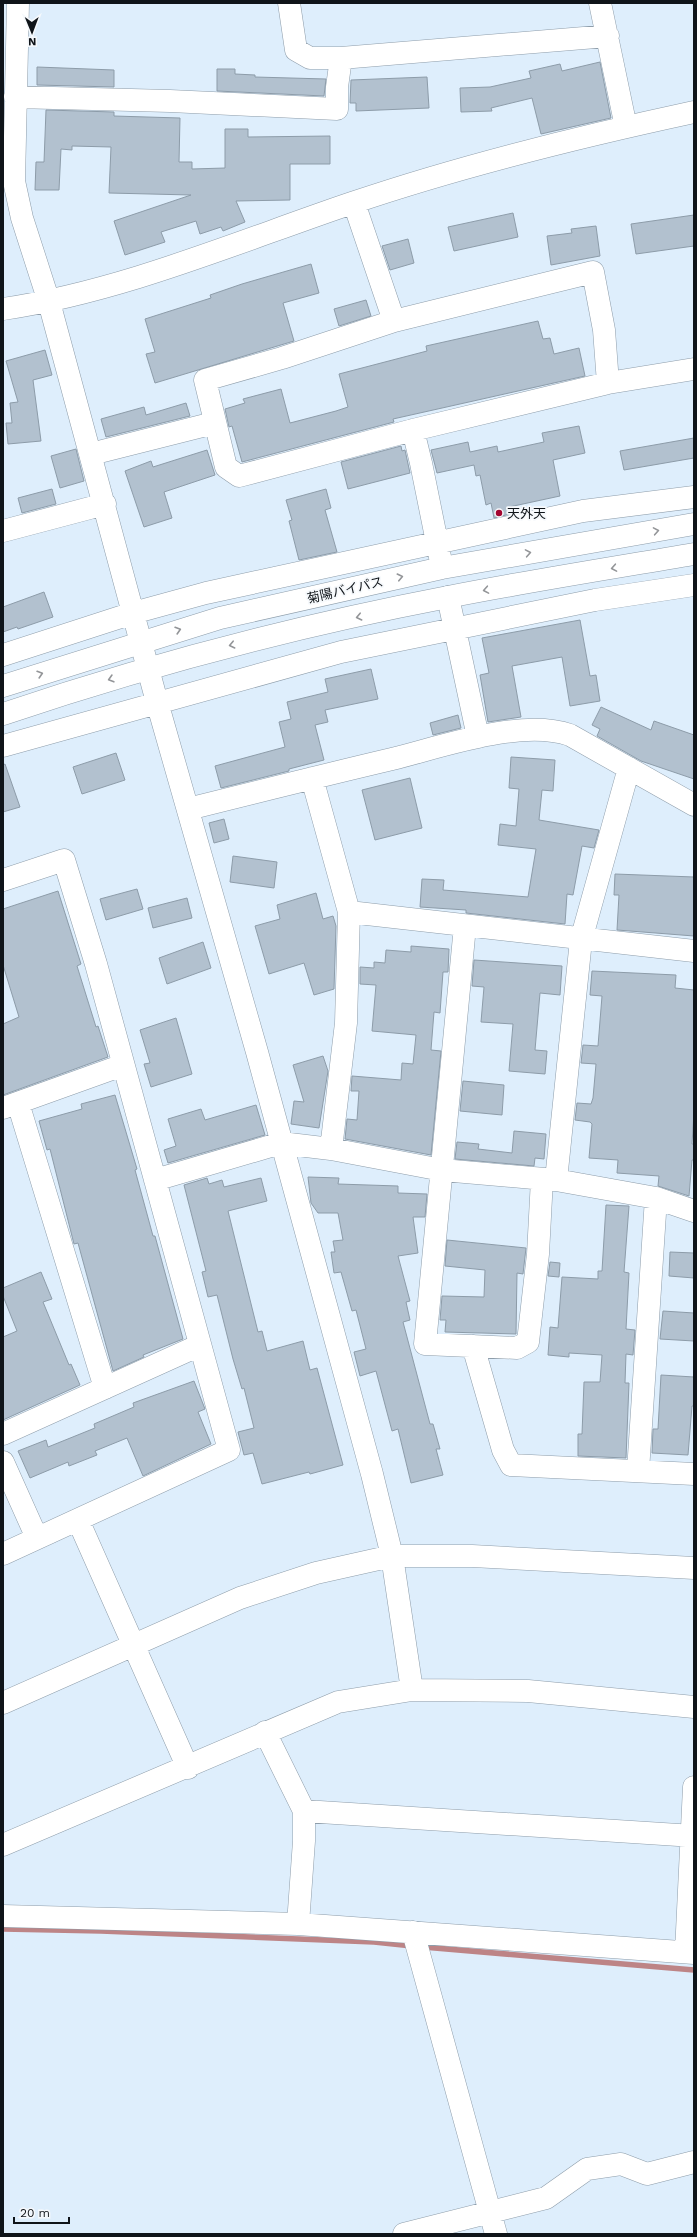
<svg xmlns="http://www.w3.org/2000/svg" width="697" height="2237" font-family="'Work Sans','Noto Sans JP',sans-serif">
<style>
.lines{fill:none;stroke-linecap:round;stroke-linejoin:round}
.stream{stroke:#bd8486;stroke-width:5.5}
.building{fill:#b2c1cf;stroke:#8d9ca9}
.minor-casing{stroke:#8e9daa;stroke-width:23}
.highway-casing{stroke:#8e9daa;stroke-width:23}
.minor{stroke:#fff;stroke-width:22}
.highway{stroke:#fff;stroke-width:22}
.oneway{stroke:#939598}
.poi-dot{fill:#a30530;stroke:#f6f9fc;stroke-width:1.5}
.labels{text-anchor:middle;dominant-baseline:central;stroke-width:3.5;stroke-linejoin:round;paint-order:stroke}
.poi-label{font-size:13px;fill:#0f1419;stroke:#f6f9fc;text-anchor:start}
.street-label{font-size:13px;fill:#0f1419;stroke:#f6f9fc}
</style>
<rect width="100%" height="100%" fill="#deeefc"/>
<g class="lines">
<path class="stream" d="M3 1929 101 1931 374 1942 412 1946
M423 1947 694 1970"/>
</g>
<path class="building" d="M600 62 611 118 541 134 532 98 491 108 492 111 461 112 460 88 490 87 531 78 529 71 560 64 562 71Z
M37 67 114 70V87L37 85Z
M217 69H235V74L255 75V77L326 79 324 96 217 91Z
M427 77 429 108 356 111V103H350L351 80Z
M46 110 114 112V116L180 118 179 162H192V169L225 168V129H248V137L330 136V164H290V200L236 201 245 222 223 231 221 227 200 234 196 221 161 232 165 242 125 255 114 221 191 195 109 193 111 147 72 146V150L61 149 59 190H35L36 162H44Z
M513 213 518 237 454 251 448 227Z
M694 215V246L636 254 631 224Z
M596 226 600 256 551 265 547 236 572 233 571 229Z
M408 239 414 263 390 270 382 246Z
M311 264 319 293 283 303 294 341 155 383 146 354 155 352 145 319 211 298 210 295 242 284Z
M366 300 371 316 339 326 334 309Z
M538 321 543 339 550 338 554 354 579 348 585 376 393 419 394 422 242 462 232 426 229 427 225 409 245 403 243 399 281 389 290 423 336 411 348 407 339 374 427 351 426 346Z
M45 350 52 375 33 380 41 441 8 444 6 423H12L10 403 18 402 6 361Z
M186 403 190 416 106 437 101 419 144 407 146 415Z
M579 426 585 453 553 460 560 496 509 507 510 514 494 518 491 503 486 505 480 475 476 476 474 465 437 473 431 450 468 442 470 452 497 446 498 452 544 442 542 433Z
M694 438V458L624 470 620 451Z
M401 446 402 451 405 450 410 473 348 489 341 462Z
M76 449 84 481 60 488 51 456Z
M207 450 215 475 164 492 172 518 144 527 125 471 151 461 153 467Z
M52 489 56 504 22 513 18 498Z
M326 489 331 508 325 510 337 552 299 560 289 521 292 520 286 500Z
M44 592 53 617 18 629 17 627 3 632V607Z
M580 620 590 676 596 675 600 701 570 706 562 657 512 666 521 717 488 722 480 675 489 673 482 638Z
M371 669 378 699 325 710 328 722 315 725 324 760 289 769V771L221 788 215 766 285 747 279 722 291 719 287 702 328 692 325 679Z
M601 707 651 730 654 721 694 735V779L641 761 597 736 600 729 592 725Z
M458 715 461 728 433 735 430 723Z
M116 753 125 780 82 794 73 767Z
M511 757 555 760 553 791 542 790 539 820 599 830 594 848 582 846 573 895 567 894 565 924 466 913V910L420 907 422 879 444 880 443 890 528 897 536 849 498 845 500 824 516 826 519 789 509 788Z
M5 764 20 807 3 812V765Z
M410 778 422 828 375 840 362 790Z
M224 819 229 839 214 843 209 823Z
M233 856 277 862 274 888 230 882Z
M615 874 694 877V936L617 930 619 895H614Z
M137 889 143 909 106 920 100 899Z
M58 891 81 964 77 966 96 1027 98 1026 108 1057 3 1095V1024L19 1017 3 965V909Z
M316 893 323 919 333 916 336 926 334 989 314 995 304 963 269 974 255 926 280 919 277 905Z
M187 898 192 918 153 928 148 908Z
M203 942 211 968 167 984 159 958Z
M411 946 449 949 448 972H443L440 1013 434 1012 431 1050 441 1051 431 1155 345 1139 347 1119 357 1120 359 1091H351L352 1076 401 1080 402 1063 413 1064 416 1035 372 1031 376 985 360 984V967L374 968V962L385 963 386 950 411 952Z
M474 960 562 966 560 995 540 993 535 1050 547 1051 545 1074 509 1071 513 1024 481 1022 484 987 472 986Z
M592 971 676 975 675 988 694 990V1112L692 1144H694V1160H692L689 1196 658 1186 659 1176 617 1173 618 1160 589 1158 592 1124 590 1122 575 1120 577 1103 591 1104 593 1098 596 1064 581 1063 583 1045 598 1046 602 996 590 995Z
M176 1018 192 1074 151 1087 144 1064 150 1063 140 1030Z
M323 1056 328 1071 319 1128 291 1124 294 1101 304 1102 293 1065Z
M463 1081 504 1085 502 1115 460 1111Z
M115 1095 137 1169 135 1170 153 1236H155L183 1339 143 1355 144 1357 113 1371 78 1243 74 1244 50 1149 47 1150 39 1121 82 1109 81 1104Z
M256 1105 265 1135 168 1163 164 1150 176 1146 168 1119 201 1109 205 1120Z
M514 1131 546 1134 544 1159 535 1158 534 1166 455 1159 457 1142 479 1144 478 1149 512 1153Z
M308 1177 339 1178 338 1184 398 1186V1193L427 1194 425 1217H413L418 1253 398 1256 410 1301 406 1302 410 1320 403 1322 430 1424H433L440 1449H436L443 1475 411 1483 398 1429 392 1431 376 1371 360 1376 354 1352 366 1349 356 1310 352 1311 341 1272 334 1273 331 1252H335L333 1241 343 1240 338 1213H318L311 1203Z
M207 1178 209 1184 222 1180 224 1187 261 1178 267 1201 228 1211 258 1332 262 1331 267 1351 303 1341 310 1370 317 1368 343 1465 310 1474 309 1472 262 1484 253 1453 244 1455 238 1432 254 1428 244 1388 242 1389 233 1359 217 1295 208 1297 202 1272 206 1271 184 1185Z
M606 1205 629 1206 624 1272 629 1273 626 1329 635 1330 633 1355 626 1354 625 1383H629L626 1458 578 1456V1434H582L584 1382H600L602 1355 569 1353V1357L548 1355 550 1327 558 1328 562 1277 598 1279V1271H602Z
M447 1240 526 1248 523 1274 517 1273 516 1334 445 1332 446 1320H440L442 1296 484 1297 485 1270 445 1266Z
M670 1252 694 1253V1278L669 1276Z
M550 1262 560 1263 559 1277 548 1276Z
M41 1272 52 1299 43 1302 69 1365 71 1364 80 1385 3 1420V1337L17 1331 3 1296V1288Z
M663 1311 694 1313V1341L660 1339Z
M661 1375 694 1377V1406H692L688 1455 652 1453 653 1429H658Z
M194 1381 205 1409 198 1412 211 1444 143 1476 127 1438 95 1451 97 1455 69 1466 68 1462 30 1478 18 1451 46 1440 48 1447 95 1428 94 1424 134 1407 133 1403Z"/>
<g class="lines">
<defs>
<path id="minor" d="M18 3 14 181 22 218 49 302 157 702 257 1052 372 1474 392 1556 412 1690
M289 3 296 50 310 58H341L608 36
M600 3 626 127
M15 97 170 101 337 109V87L341 58
M354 203 394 321
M3 309C123 291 237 242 352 203 464 165 578 137 694 112
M608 383 604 330 593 272 394 321 282 358 205 380 226 467 239 476 413 430 608 383 694 369
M413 430 421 463 440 557
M91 454 214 423
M3 531 105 504
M448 597 478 737
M3 655 133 613 206 593 583 511 694 497
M3 746 341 652 595 600 694 585
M312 778 349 912 346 1023 331 1149
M188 809C256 792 324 775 392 759 441 747 521 718 570 735L694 805
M3 880 64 860 96 964 229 1450 3 1554
M349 912 694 951
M465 926 425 1344 517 1348 528 1342 538 1254 542 1179
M18 1103 105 1388
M3 1108 123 1065
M155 1180 281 1143 331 1149 442 1170 556 1180 656 1198 694 1211
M556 1180 581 940 629 768
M473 1346 503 1450 511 1465 694 1474
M3 1434 200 1345
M3 1462 37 1538
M638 1471 656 1198
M78 1520 188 1768
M3 1703 240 1598 316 1573 392 1556H472L694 1568
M265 1732 304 1811V1841L298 1924
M304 1811 694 1836
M3 1845 338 1702 412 1690 528 1691 694 1707
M3 1916 298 1924 694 1953
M413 1932 496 2234
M686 1952 694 1787
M404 2234 546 2198 587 2169 621 2164 647 2174 694 2162"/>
<path id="highway" d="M3 686 220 618 442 568 694 524
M3 714C148 665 297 626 448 597 529 581 612 568 694 554"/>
</defs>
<use href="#minor" class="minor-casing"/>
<use href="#highway" class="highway-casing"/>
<use href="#minor" class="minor"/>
<use href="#highway" class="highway"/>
</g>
<defs><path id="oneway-chevron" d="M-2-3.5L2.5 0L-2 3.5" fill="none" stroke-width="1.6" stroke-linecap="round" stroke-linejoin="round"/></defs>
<g class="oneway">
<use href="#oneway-chevron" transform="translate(656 531) rotate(-10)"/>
<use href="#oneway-chevron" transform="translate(528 553) rotate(-10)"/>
<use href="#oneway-chevron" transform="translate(614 568) rotate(170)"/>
<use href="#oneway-chevron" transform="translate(400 577) rotate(-13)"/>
<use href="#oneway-chevron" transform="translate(486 590) rotate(170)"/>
<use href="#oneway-chevron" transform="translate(359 617) rotate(167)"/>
<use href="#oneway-chevron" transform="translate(178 630) rotate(-17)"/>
<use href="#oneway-chevron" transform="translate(232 645) rotate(167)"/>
<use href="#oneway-chevron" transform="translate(40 674) rotate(-17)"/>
<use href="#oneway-chevron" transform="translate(111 679) rotate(164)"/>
</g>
<circle class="poi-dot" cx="499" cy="513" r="4"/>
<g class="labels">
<g class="poi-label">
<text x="507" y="513">天外天</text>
</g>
<g class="street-label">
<text transform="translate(345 590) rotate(-13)">菊陽バイパス</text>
</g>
</g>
<rect width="697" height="2237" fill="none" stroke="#0f1419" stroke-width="8"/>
<g transform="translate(32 32) rotate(179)" stroke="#f6f9fc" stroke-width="3" paint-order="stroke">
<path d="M0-3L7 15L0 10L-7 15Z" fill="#0f1419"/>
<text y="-6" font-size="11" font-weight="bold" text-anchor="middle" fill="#0f1419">N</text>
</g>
<path d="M14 2217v6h55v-6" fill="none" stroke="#0f1419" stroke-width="2"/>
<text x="20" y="2217" font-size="12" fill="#0f1419" stroke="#f6f9fc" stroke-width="3" paint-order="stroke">20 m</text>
</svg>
